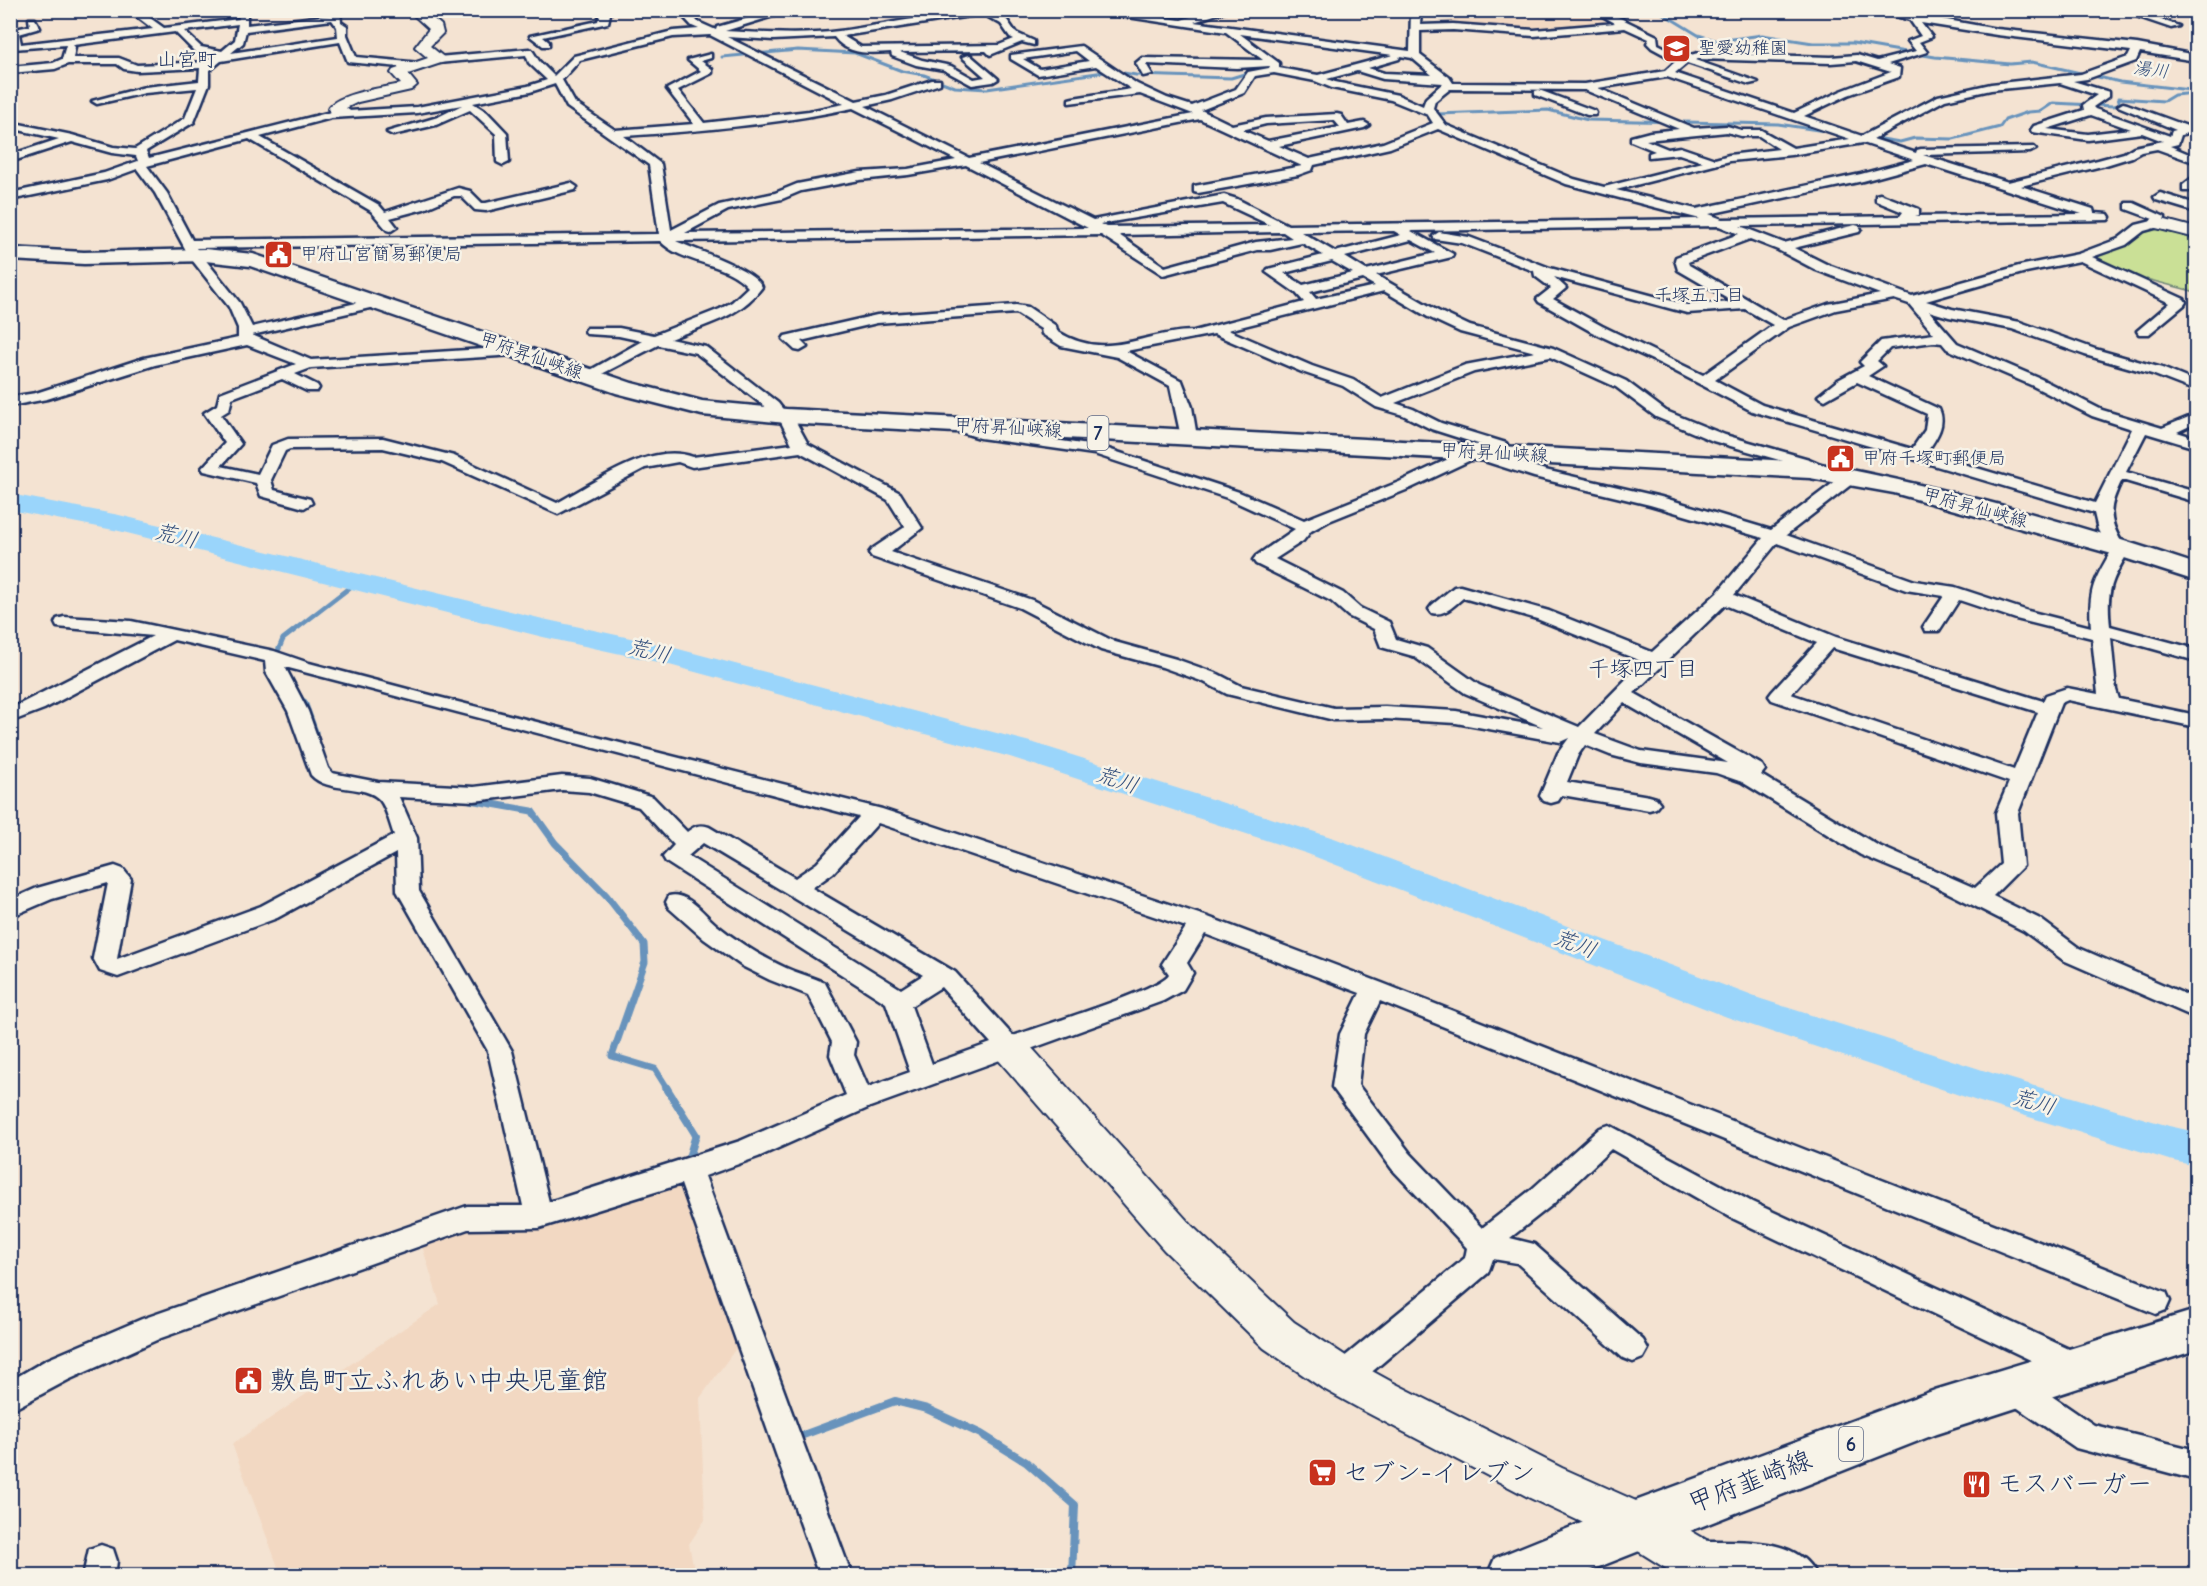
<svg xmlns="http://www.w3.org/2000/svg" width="2207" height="1586" font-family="'Comic Neue','Klee One',sans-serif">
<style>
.built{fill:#f2d8c2}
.green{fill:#cae096;stroke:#72887a;stroke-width:1.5}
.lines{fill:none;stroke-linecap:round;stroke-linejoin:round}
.stream-far3{stroke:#6793bc;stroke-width:3}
.stream-far2{stroke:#6793bc;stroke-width:5}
.stream-far1{stroke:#6793bc;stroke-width:7}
.stream{stroke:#6793bc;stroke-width:8}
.river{fill:#9ad5fb;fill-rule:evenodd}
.street-casing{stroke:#1b2f5e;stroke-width:5}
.secondary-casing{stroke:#1b2f5e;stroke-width:4}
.primary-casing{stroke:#1b2f5e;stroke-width:5}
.street{fill:#f7f3e8;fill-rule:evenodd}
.secondary{fill:#f7f3e8;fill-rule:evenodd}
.primary{fill:#f7f3e8;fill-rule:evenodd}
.labels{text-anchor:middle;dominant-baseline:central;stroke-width:5;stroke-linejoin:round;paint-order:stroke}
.far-poi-label{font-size:18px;fill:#1b2f5e;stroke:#f7f3e8;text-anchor:start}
.far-water-label{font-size:18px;font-style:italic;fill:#34507d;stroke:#f7f3e8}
.far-neighbourhood-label{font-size:18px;fill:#1b2f5e;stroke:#f7f3e8}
.far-street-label{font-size:18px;fill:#1b2f5e;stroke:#f7f3e8}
.far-quarter-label{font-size:20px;fill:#1b2f5e;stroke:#f7f3e8}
.shield{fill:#f7f3e8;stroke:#5d6a87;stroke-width:1.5}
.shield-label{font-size:20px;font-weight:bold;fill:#1b2f5e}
.water-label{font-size:22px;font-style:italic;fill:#34507d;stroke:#f7f3e8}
.neighbourhood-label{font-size:22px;fill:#1b2f5e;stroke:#f7f3e8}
.near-poi-label{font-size:26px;fill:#1b2f5e;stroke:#f7f3e8;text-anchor:start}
.near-street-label{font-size:26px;fill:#1b2f5e;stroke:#f7f3e8}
</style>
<rect width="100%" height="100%" fill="#f4e3d2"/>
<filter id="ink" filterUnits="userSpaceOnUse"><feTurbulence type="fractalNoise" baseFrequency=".0167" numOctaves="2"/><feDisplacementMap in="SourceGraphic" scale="12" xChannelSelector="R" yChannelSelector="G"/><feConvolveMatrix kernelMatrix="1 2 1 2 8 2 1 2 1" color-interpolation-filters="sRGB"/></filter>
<g filter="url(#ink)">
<path class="built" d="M1445 11H1637L1607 15 1625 25 1534 33 1453 27Z
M690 1170 747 1333 700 1398 705 1520 689 1544 695 1575H281L232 1444 440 1304 419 1236 539 1217Z"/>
<path class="green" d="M2170 227 2196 233V292L2146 279 2179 302 2081 257 2122 242 2140 228Z"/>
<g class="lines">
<path class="stream-far3" d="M1657 10 1698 35 1718 41 1762 35 1813 43H1853L1935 57 2010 64 2032 62 2120 82 2190 90
M722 57 798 50 855 53 902 71 924 75 955 87 987 89 1111 71 1136 75 1231 78 1254 71
M1432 110 1438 114 1548 110 1588 120 1778 124 1838 133
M1851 134 1900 142 1915 138 1953 139 2000 127 2005 120 2028 112 2041 111 2053 103 2113 106 2120 105 2118 98 2164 101 2174 95 2196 93"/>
<path class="stream-far2" d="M280 659 278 651 283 639 358 581
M296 689 304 703"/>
<path class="stream-far1" d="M304 702 315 732
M470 800 532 811 555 843 606 895 644 944 645 962 612 1056 655 1069 667 1088"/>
<path class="stream" d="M666 1087 696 1135 687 1164
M795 1438 895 1401 927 1409 981 1434 1026 1462 1075 1505 1072 1576"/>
<path class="river" d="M10 494 119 515 543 619 667 646 1034 743 1334 838 1755 997 1992 1073 2169 1126 2196 1132V1166L2169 1160 1977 1101 1727 1017 1308 854 1010 757 662 663 543 637 119 531 10 510Z"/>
<defs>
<path id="street" d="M128 10H139L164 28 239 19 238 10H247V25L331 15 330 10H340L341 22 347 26V35L356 57 420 63 425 66 420 69 348 62 340 42 221 61 209 71V84L194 122 146 151 149 158 331 112 417 107 528 86 547 80 529 63 526 55 438 63 433 60 438 57 529 49 532 50 539 61 554 76 574 56 673 31 699 29 692 26 677 10H687L698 22 716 30 717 27 777 10H793L725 31C763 33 801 36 839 31 892 24 945 10 998 10L994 13 1007 20 1016 33 1034 41V45L1022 42 990 55 986 51 900 52 922 60 951 66 974 79 985 77 962 57 970 55 998 79 993 82 972 85 944 70 916 65 892 56 891 52C871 53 848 56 834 37L773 40 727 37 856 101 886 95 932 80H940V84L892 100 865 106 969 158 1193 114 1140 94 1069 103V99L1073 98 1131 89 1096 66 1038 75 1011 59V55L1081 46 1137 84 1167 98 1192 106 1236 89 1248 72 1269 68 1270 66 1237 68 1146 64 1152 74 1143 76 1136 63 1142 58 1263 60 1226 32 1082 10H1110L1181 20 1213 10H1229L1194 22 1410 51 1411 10H1421L1420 25 1453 24 1534 30 1615 23 1601 15 1617 10H1641L1616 16 1657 36 1658 44 1683 57 1698 53 1831 57 1857 55 1877 61 1916 51 1908 41 1921 36 1910 20 1874 10H1892L1997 29 2137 44 2196 55V61L2140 52 2136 61 2087 79 2073 81 2109 92V96L2093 107 2095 109 2170 136 2172 131 2176 130 2118 106 2123 103 2127 104 2187 126 2196 124V130L2181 135 2178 144 2170 146 2196 157V163L2157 149 2141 152 2132 157 2106 165 2021 186 2093 209 2094 213 2108 214 2110 217 2108 220 1740 226 1784 243 1855 225 1859 226 1861 229 1859 232 1794 248 1826 264 1912 296 2019 266 2078 254 2118 239 2136 225 2152 221 2153 219 2126 209V203H2134L2165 217 2162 226 2144 231 2126 245 2092 257 2184 299 2186 302 2184 305 2149 334H2139L2137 331 2170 303 2080 261 2026 272 1926 301 1952 309 2020 322 2095 349 2162 368 2196 382V391L2152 374 2085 355 2012 329 1949 317 1929 311 1957 343 2041 379 2102 410 2162 428 2196 414V423L2177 432 2196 438V448L2146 433 2126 472 2196 492V502L2122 480C2109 506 2107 517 2122 543L2128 544 2131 548C2112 579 2106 589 2110 626L2196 649V661L2111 637 2116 690 2119 699 2196 715V727L2068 700 2061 703 2018 813 2023 866 1993 896 2040 919 2079 948 2196 999V1018L2063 960 2024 931 1933 885 1861 855 1742 782 1716 773 1641 763 1610 755 1585 745 1578 755 1567 782 1649 796 1656 798 1660 803 1656 808 1649 810 1562 795 1558 801 1551 803 1544 801 1540 796 1558 753 1569 738 1560 742 1456 723 1385 719 1334 720 1227 694 1204 682 1162 667 1101 650 1020 608 872 557 869 553 872 549 905 527 888 500 800 452 692 467 678 462 645 468 558 514 442 462 383 448 290 449 285 451 271 480 274 490 310 499 312 503 304 508 261 496 256 483 204 471 202 468 225 443 204 413 217 405 220 393 296 364 247 345 155 365 47 399 10 406V397L36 393 144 358 238 338V328L229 307 189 256 155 193 137 169 107 180 10 200V193L104 173 138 161 136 156 112 153 72 142 10 162V155L59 139 10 128V122L72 135 113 147 135 149 185 118 197 88 145 93 97 104 92 101 145 87 199 81 200 68 137 71 124 69 117 64H68L55 69 10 73V67L53 63 62 59 66 45 13 49 10 30 30 26 29 19H35L40 28 19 34 21 44 153 29ZM983 14 1001 24 1010 37 1014 39 999 45 861 47 843 36ZM332 20 337 27 338 37 231 53 243 43 246 31ZM1921 23 1997 35 2131 51 2128 57 2081 74 1991 84 1938 96 1862 136 1804 116 1848 95 1899 77 1900 68 1888 64 1927 52 1919 42 1932 37ZM238 24 235 40 222 51 201 47 184 31ZM1625 28 1649 39 1647 43 1652 48 1676 61 1665 71 1585 84 1453 83 1449 77 1420 55V31L1453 30 1534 36ZM175 32 195 52 216 55 208 62 137 65 119 58H73L75 47 73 45ZM1240 34 1393 55 1318 75 1279 68V63ZM710 35 844 104 809 111 704 123 678 90 712 73V69L701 61 711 58V54L688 60 701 71 667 89 694 124 615 130 575 103 562 80 580 60 673 37ZM1076 51 1089 61 1040 69 1023 59ZM1400 56 1412 58 1432 75 1384 73 1368 68 1399 59ZM1698 59 1831 63 1856 61 1891 72 1841 91 1794 113 1675 73 1687 63 1749 84 1758 82 1695 60ZM1357 71 1383 79 1443 83 1426 98 1423 106 1398 95 1335 82 1327 79ZM1274 73 1315 81 1332 88 1391 100 1428 115 1433 123 1383 143 1309 159 1279 146 1364 128 1369 125 1364 122 1348 125 1341 115 1337 114 1266 118 1232 125 1201 110 1244 93 1255 76ZM1667 77 1850 139 1793 148 1761 130H1741L1727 126 1694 128 1598 88ZM2060 83 2097 95 2083 105 2084 110 2034 126 2031 130 2032 132 2088 140 2142 133 2163 141 2134 147 2124 153 2098 160 2008 182 1923 155 2030 152 2036 149 2034 147 1921 149 1917 150 1916 153 1873 139 1945 100 1991 90ZM555 84 567 107 649 165 659 234 192 240 167 193 147 166 249 139 371 211 387 230 391 231 397 227 390 218 424 209 454 196H461L475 210 486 211 575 190 577 187 571 183 486 203H482L470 191 458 188 385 212 379 205 260 137 331 118 417 113 462 105 438 117 387 132 393 135 436 125 470 110 496 134 497 162 503 165 509 162 507 133 487 112 473 103 530 92ZM1450 89 1585 90 1679 129 1650 132 1631 137V141L1655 151 1649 153V157L1679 154 1703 162 1604 187 1574 179 1446 125 1433 108 1435 101ZM853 108 956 160 908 169 860 172 797 184 775 193 719 205 671 230 661 164 624 136C701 131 778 124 853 108ZM2091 115 2130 129 2088 134 2047 129ZM1200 119 1302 166 1194 186V192L1198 193 1298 175 1312 170 1314 165 1390 148 1438 129 1566 184 1700 219 1288 225 1237 199 1224 195 1093 220 979 163ZM1334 120 1340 127 1268 141 1242 130 1266 124ZM1727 132 1741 136H1759L1779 149 1729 155 1715 159 1680 147 1668 149 1646 140ZM1863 143 1914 160 1861 174 1696 209 1616 190 1730 161 1791 155ZM1926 164 2082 214 1915 216 1919 215V209L1880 194 1876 195V201L1903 212 1900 216 1722 219 1709 214 1863 181ZM966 165 1088 228 685 233 728 210 782 199 801 191 860 180 908 175ZM1223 203 1270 225 1106 227 1100 224ZM1719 226 1739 234 1676 257 1675 260 1678 270 1733 302 1687 305 1550 268 1469 237 1439 232 1433 236 1435 239 1462 243 1534 271 1535 276 1551 288 1537 299 1539 302 1592 332 1661 364 1752 411 2094 513 2098 530 2109 550H2112C2094 580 2088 591 2091 627L2028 611 1955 587 1915 581 1786 535 1857 480 1859 477 1857 474H1845L1771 530 1661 497 1545 470 1474 447 1399 482 1304 520 1239 492 1102 447 981 429 959 422 954 424 951 427 954 430 980 438 1094 454 1227 498 1295 529 1256 556 1253 560 1256 564 1331 601 1348 616 1374 629 1381 647 1413 656 1465 693 1543 727 1456 711 1385 707 1334 708 1241 686 1218 674 1176 659 1115 642 1032 600 891 552 922 528 900 493 808 444 791 413 785 412 778 403 706 347 670 339C703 325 740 318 762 287 756 269 695 250 676 241L1101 235 1163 275 1257 250H1270L1302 243 1323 255 1268 269 1266 272 1296 293 1304 302 1194 331C1143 331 1107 363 1057 331L1056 326 1028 307 1016 305 877 315 785 336 783 339 795 350 800 351 807 347 801 341 877 323 1016 313 1041 329 1042 334 1061 346 1117 357 1170 386 1181 437 1189 442 1197 437 1192 407 1182 381 1126 351 1214 334 1302 372 1343 386 1376 407 1403 415 1431 429 1500 451 1506 449 1508 446 1506 443 1441 423 1413 409 1395 403 1474 372 1550 357 1616 387 1656 417 1713 441 1797 465 1820 475H1832L1834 472 1832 469 1809 459 1725 435 1666 411 1626 381 1553 348 1470 326 1438 311 1376 275 1452 257 1453 254 1411 231ZM1394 231 1401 235 1335 252 1301 232ZM1283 232 1292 238 1256 242 1165 267 1119 235ZM1750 239 1778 250 1816 270 1880 294 1828 304 1783 320 1689 265 1688 262ZM1411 240 1435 253 1366 270 1345 257ZM660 241C683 265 726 261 748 287L732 302 720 309 654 335 619 328H587L585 331 587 334 619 336 642 341 580 376 582 379H592L658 345 696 353 768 409 775 418 780 420 792 444 693 457C651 441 594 483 557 503L454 456 383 438 288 439 272 445 258 474 221 466 241 444 221 415 229 410 232 398 282 379 307 391H317L319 388 317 385 295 374 311 368 515 355 522 351 515 347 311 360 252 335 383 305 385 302 383 299 378 298 252 327 240 303 196 248ZM1332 261 1353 273 1303 285 1284 273ZM1554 277 1687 313 1745 309 1773 325 1703 375 1602 326 1553 299 1566 288ZM1363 279 1375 286 1316 299 1310 292ZM1384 291 1428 317 1460 332 1535 352 1465 365 1382 398 1353 380 1312 366 1228 330ZM1894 299 1909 304 1934 334 1881 341 1860 362 1864 366 1838 380 1818 396 1825 400 1857 382 1927 414 1925 430 1912 449 1762 405 1715 380 1789 327 1836 310ZM1933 342 1942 343 1947 349 2031 385 2092 416 2132 429 2095 503 1926 453C1935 440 1947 425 1939 409L1868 376 1883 366 1877 361 1890 348ZM1475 458 1534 477 1650 505 1763 538 1717 593 1652 652 1549 611 1460 586 1454 587 1432 605 1429 609 1432 613C1445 616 1453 606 1463 598L1537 619 1643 662 1579 727 1479 685 1427 648 1396 639 1389 622 1360 608 1343 593 1275 559 1303 541 1311 531 1329 521 1411 488ZM1777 543 1906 590 1944 596 1923 627 1925 631H1939L1959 600 2016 619 2092 638 2098 694 2067 688 2046 695 2043 701 1836 637 1734 595ZM1725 605 1817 643 1772 692 1769 696 1772 700 2009 782 1996 813 2001 864 1975 888 1877 845 1761 775 1765 770 1762 765 1634 693ZM1832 648 2038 712 2014 770 1791 694ZM1624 703 1728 763 1641 751 1595 734Z
M601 10H611L608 23 543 37 549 42V46H543L530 36 598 21Z
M2032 10H2056L2052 13Z
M2118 10H2133L2179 26 2171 28Z
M1539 90 1595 111 1596 113 1595 115H1587L1535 95V91Z
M2196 175V185L2191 191H2183V185Z
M2160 193 2196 204V212L2156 200 2154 197Z
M64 617 131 621 274 651 309 663 434 696 882 809 1208 917 1382 983 2166 1292 2170 1301 2166 1310 2156 1314 2146 1310 1380 1001 1364 1034 1358 1085 1410 1153 1482 1228 1532 1189 1600 1128 1609 1125 1752 1202 2084 1356 2089 1366 2084 1376 2074 1379 2064 1376 1732 1218 1611 1149 1552 1205 1510 1238 1534 1244 1643 1340 1648 1349 1643 1358 1633 1362 1623 1358 1517 1263 1493 1259 1488 1273 1354 1387 1343 1391 1332 1387 1328 1377 1332 1367 1465 1258 1467 1248 1392 1169 1332 1087 1340 1034 1360 993 1205 934 1187 963 1193 973 1183 990 1163 1001 870 1107 758 1157 705 1176 852 1576H819L681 1184 539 1228 468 1229 161 1338 68 1380 10 1411V1381L46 1360 142 1319 467 1206H523L488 1051 397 891 396 853 277 918 118 977 100 971 93 958 108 883 52 899 10 917V900L37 888 115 866 123 869 131 879 117 959 261 906 394 835C390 825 387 809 380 800 365 783 328 794 311 775L288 711 266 672 265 661 174 640 44 709 10 722V709L153 636 57 627 55 623 57 619ZM285 667 859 817 817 863 795 878 709 827C699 824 695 826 687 832L653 797 590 778 562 776 474 787 378 782 332 773 328 768 308 711ZM562 790 589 792 639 807 674 845 663 857 666 862 886 1003 910 1072 868 1087 854 1055 856 1042 825 983C813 977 799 974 786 968 762 957 739 943 718 926 704 915 688 891 669 896L666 902 669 908 704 939 742 966 770 980 808 995 832 1042 830 1055 846 1095 740 1141 549 1202 512 1051 419 891 417 838 399 797 474 801ZM878 823 1186 927 1162 964 1169 974C1160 990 1038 1027 1013 1036L955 972 812 888 833 873ZM703 843 923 975 901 989 688 856ZM941 987 991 1043 932 1064 911 1006Z
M2013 1373 2024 1377 2094 1425 2196 1450V1480L2076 1448 2002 1397 1998 1387 2002 1377Z
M1698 1541C1734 1542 1799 1535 1816 1576L1698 1573 1686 1568 1682 1557 1686 1546Z
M101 1545 113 1549 117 1561 115 1576H83L89 1549Z"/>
<path id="secondary" d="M408 10H423L441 25 443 33 430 46 446 59 444 62 408 74 417 85 411 90 358 102 346 108 353 113 350 116C343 118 333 116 328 109 336 93 383 88 401 84L391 73 393 70 428 58 415 47 429 29Z
M2158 218 2196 228V238L2152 227 2149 223 2152 219Z
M1009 1034 1022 1037 1192 1226 1294 1322 1352 1360 1392 1382 1562 1468 1654 1509 1708 1541 1727 1559 1733 1576H1678L1622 1541 1530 1498 1362 1410 1322 1388 1264 1348 1164 1250 996 1057 991 1047 996 1037Z"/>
<path id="primary" d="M10 248 84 252 205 249 253 254 632 383 702 401 786 409 1810 462C1941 486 2070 522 2196 564V581L2112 554 1894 493 1810 478 786 423 702 415 616 393 250 266 205 261 84 264 10 260Z
M2196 1310V1350L1936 1434 1576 1576H1487L1495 1558 1638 1500 1935 1390Z"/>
</defs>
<use href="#street" class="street-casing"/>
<use href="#secondary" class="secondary-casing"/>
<use href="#primary" class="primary-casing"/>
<use href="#street" class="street"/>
<use href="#secondary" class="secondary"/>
<use href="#primary" class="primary"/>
</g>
</g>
<defs>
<symbol id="school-square" viewBox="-11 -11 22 22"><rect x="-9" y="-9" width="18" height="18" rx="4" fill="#c8321e" stroke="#f7f3e8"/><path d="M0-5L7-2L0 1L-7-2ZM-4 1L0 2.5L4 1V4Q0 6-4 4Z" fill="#fff"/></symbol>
<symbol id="civic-square" viewBox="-11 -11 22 22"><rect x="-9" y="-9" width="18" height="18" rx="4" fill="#c8321e" stroke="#f7f3e8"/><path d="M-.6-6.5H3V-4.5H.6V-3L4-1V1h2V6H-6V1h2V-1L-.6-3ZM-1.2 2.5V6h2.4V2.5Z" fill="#fff"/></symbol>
<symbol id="supermarket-square" viewBox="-11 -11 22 22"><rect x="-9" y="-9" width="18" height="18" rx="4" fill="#c8321e" stroke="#f7f3e8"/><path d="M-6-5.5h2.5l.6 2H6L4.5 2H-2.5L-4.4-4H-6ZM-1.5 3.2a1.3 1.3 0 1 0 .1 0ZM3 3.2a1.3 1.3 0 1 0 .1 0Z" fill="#fff"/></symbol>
<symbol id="restaurant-square" viewBox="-11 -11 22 22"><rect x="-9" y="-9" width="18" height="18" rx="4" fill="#c8321e" stroke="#f7f3e8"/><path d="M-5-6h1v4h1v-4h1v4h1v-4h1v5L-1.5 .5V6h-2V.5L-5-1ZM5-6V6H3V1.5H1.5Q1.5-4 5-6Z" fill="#fff"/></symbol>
</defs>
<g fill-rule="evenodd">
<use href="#school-square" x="1660" y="32" width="33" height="33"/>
<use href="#civic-square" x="262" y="238" width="33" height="33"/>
<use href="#civic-square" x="1824" y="442" width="33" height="33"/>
<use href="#civic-square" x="232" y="1364" width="33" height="33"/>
<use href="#supermarket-square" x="1306" y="1456" width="33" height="33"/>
<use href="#restaurant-square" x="1960" y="1468" width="33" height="33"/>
</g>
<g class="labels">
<g class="far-poi-label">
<text x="1698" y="48">聖愛幼稚園</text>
<text x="300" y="254">甲府山宮簡易郵便局</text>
<text x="1862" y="458">甲府千塚町郵便局</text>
</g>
<g class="far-water-label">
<text transform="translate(2151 70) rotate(7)">湯川</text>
</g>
<g class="far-neighbourhood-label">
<text x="1699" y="295">千塚五丁目</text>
</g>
<g class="far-street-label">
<text transform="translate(531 356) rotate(19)">甲府昇仙峡線</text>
<text transform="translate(1008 428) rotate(3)">甲府昇仙峡線</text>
<text transform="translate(1494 453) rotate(3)">甲府昇仙峡線</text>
<text transform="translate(1975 508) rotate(15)">甲府昇仙峡線</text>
</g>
<g class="far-quarter-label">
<text x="187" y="59">山宮町</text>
</g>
<g class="shield">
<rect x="1087.5" y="416" width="21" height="34" rx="4.5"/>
<rect x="1839" y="1427" width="24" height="34" rx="4.5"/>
</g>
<g class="shield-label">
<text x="1098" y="433">7</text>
<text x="1851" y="1444">6</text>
</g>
<g class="water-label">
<text transform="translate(176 536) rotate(14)">荒川</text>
<text transform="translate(649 651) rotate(14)">荒川</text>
<text transform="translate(1117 780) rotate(18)">荒川</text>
<text transform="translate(1575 944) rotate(21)">荒川</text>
<text transform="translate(2034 1102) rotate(16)">荒川</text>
</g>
<g class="neighbourhood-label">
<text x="1643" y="669">千塚四丁目</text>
</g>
<g class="near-poi-label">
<text x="270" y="1381">敷島町立ふれあい中央児童館</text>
<text x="1343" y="1473">セブン-イレブン</text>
<text x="1997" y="1484">モスバーガー</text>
</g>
<g class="near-street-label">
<text transform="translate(1750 1482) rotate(-21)">甲府韮崎線</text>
</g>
</g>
<rect width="2207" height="1586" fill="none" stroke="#f7f3e8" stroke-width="36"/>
<rect x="18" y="18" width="2171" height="1550" fill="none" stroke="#1b2f5e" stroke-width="2" filter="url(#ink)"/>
</svg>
